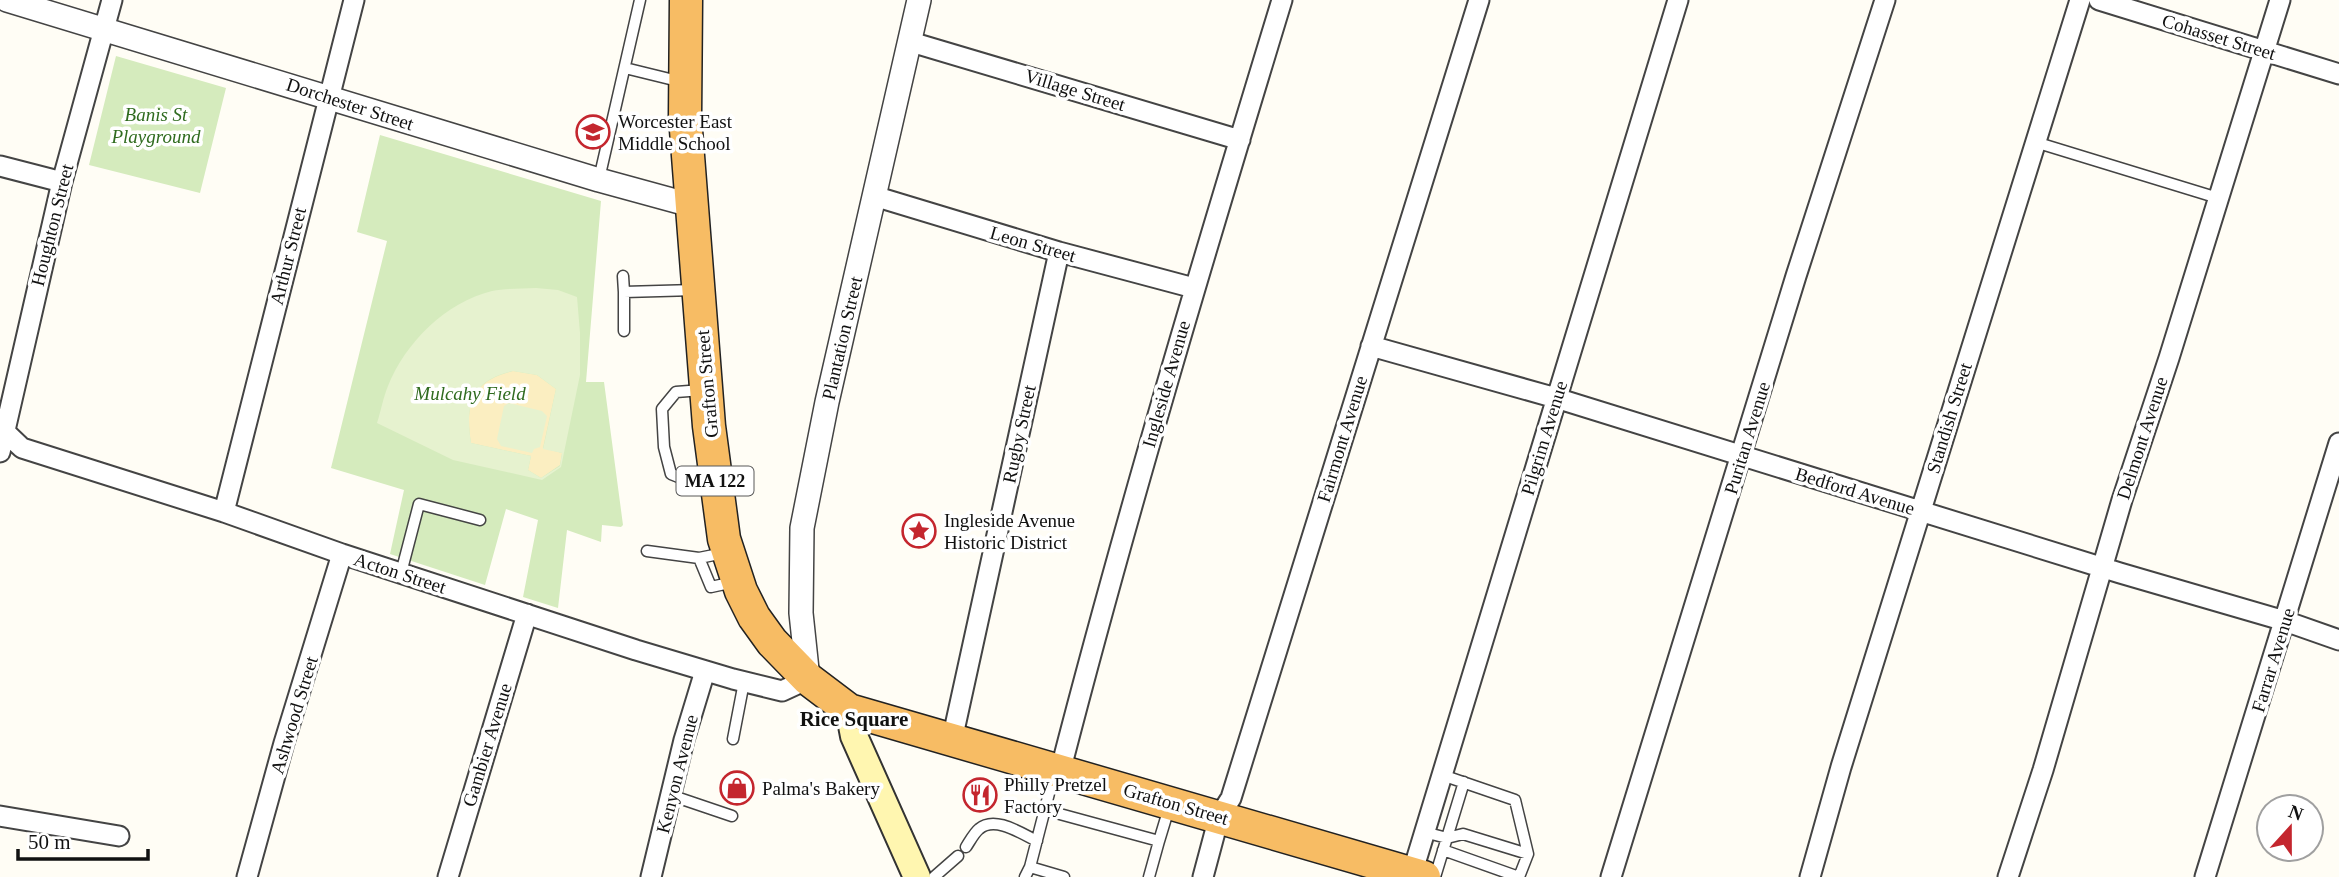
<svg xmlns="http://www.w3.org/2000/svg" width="2339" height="877" font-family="Georgia,serif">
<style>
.green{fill:#d5ebbd}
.sand{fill:#fbeec1}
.pitch{fill:#e6f2cf;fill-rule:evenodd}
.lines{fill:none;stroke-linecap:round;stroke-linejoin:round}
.service-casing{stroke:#444;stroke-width:13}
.minor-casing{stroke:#444;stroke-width:23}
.tertiary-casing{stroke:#444;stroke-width:26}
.secondary-casing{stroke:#333;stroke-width:30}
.trunk-casing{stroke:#222;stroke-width:35}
.service{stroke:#fff;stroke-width:10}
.minor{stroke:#fff;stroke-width:19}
.tertiary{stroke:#fff;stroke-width:23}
.secondary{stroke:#fff6b0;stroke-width:26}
.trunk{stroke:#f7bc64;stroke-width:32}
.labels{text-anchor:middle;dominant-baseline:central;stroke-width:7;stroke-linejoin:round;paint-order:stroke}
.shield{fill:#fff;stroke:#585858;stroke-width:2}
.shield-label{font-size:18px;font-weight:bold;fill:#111}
.street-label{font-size:19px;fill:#111;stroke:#fff}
.park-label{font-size:19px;font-style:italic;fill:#2f6b1f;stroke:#fff}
.poi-label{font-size:19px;fill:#111;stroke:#fff;text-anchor:start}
.neighbourhood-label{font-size:21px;font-weight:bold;fill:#111;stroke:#fff}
</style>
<rect width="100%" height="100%" fill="#fffdf5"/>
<path class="green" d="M116 56 226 88 200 193 89 165Z
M380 135 601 201 586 382H604L623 525 621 527 602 525 601 542 567 530 558 608 523 597 538 520 506 509 485 585 390 554 404 490 331 468 387 241 357 232Z"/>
<path class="sand" d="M513 371 537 375 556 389 543 448 562 453 560 465 541 478 528 470 531 456 471 443C465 405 471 381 513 371Z"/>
<path class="pitch" d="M536 288 558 290 577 297 580 333V375L561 467 542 480 453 460 377 423C381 411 383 398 388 386 405 343 446 302 492 291 506 288 522 289 536 288ZM513 371 537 375 556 389 543 449 562 453 560 466 541 478 528 470 531 456 471 443C465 405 471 380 513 371Z
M509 403 542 411 547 416 540 447 534 449 532 453 501 446 497 439 504 406Z"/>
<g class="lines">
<defs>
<path id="service" d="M625 68 682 82
M2035 142 2218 198
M599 179 640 0
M623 276 624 292
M624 331V292L695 290
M702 390 676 392 662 409 664 447 671 474 691 482 711 479
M647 551 699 558
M724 553 699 558 711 587 734 582
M401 573 419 504 480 520
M733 739 744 682
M1442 775 1515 800 1528 854 1519 877
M670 795 732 816
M1045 810 1159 841 1149 877
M1424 832 1447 838 1463 834 1528 854
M1159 841 1169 808
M966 847C970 841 974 833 979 829 995 815 1022 834 1037 841
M1443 850 1519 877
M1030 867 1064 877
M934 877 958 856
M1025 877 1030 867 1054 774
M1435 877 1464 782"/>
<path id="minor" d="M2099 0 2339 74
M911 42 1240 140
M0 166 62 182
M874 196 1059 252 1194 288
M1371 346 1556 398 2120 573 2285 621 2339 640
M0 427 22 448 224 512 342 554 636 650 733 679 782 691 808 679
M0 452 62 182 112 0
M224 512 354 0
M952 740 1059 252
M1060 772C1127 512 1204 256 1282 0
M0 816 119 836
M247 877 284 743 342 554
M448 877 527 614
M651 877 684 740 705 671
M1203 877 1219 817 1231 798 1479 0
M1411 877 1678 0
M1611 877 1796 276 1885 0
M1810 877 1841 767 2080 0
M2008 877 2043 770 2122 500 2169 358 2280 0
M2205 877 2339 443"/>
<path id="tertiary" d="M7 0 599 180 694 206
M808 679 801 613 802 528 827 402 919 0"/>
<path id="secondary" d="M849 710 854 736 917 877"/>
<path id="trunk" d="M686 0 685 117 709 426 724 539 741 591 754 617 772 642 808 679 849 710 1424 877"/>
</defs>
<use href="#service" class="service-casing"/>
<use href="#minor" class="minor-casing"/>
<use href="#tertiary" class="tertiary-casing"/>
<use href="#secondary" class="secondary-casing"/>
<use href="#trunk" class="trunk-casing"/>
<use href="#service" class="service"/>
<use href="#minor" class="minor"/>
<use href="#tertiary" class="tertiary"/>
<use href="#secondary" class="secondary"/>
<use href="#trunk" class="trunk"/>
</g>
<defs>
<symbol id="school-ring" viewBox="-11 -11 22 22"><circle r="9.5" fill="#fff" stroke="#c4262e" stroke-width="1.5"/><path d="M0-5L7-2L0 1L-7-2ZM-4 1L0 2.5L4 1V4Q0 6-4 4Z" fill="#c4262e"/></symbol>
<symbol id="sight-ring" viewBox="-11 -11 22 22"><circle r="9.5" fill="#fff" stroke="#c4262e" stroke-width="1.5"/><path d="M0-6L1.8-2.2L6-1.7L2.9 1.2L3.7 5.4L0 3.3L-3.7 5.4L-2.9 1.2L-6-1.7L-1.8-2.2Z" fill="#c4262e"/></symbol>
<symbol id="shop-ring" viewBox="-11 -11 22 22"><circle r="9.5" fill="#fff" stroke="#c4262e" stroke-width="1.5"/><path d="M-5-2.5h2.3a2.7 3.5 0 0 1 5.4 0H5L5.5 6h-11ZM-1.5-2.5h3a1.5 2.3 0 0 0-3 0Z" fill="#c4262e"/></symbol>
<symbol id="restaurant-ring" viewBox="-11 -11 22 22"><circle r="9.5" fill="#fff" stroke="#c4262e" stroke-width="1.5"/><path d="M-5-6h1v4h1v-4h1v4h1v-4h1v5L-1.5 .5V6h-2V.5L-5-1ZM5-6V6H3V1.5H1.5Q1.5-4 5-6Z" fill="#c4262e"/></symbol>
</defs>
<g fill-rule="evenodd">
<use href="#school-ring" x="574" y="113" width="38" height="38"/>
<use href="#sight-ring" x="900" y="512" width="38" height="38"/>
<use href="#shop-ring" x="718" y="769" width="38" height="38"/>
<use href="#restaurant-ring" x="961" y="776" width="38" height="38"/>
</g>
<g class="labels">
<rect class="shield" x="676.5" y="466.5" width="77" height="29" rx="5"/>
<g class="shield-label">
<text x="715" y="481">MA 122</text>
</g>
<g class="street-label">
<text transform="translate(2219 37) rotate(17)">Cohasset Street</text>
<text transform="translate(1075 90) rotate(17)">Village Street</text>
<text transform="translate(350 104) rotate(18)">Dorchester Street</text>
<text transform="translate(52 225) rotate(-76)">Houghton Street</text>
<text transform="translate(1033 244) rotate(16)">Leon Street</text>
<text transform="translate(288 256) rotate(-76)">Arthur Street</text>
<text transform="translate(842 338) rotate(-77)">Plantation Street</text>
<text transform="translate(707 384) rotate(-95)">Grafton Street</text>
<text transform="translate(1166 384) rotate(-74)">Ingleside Avenue</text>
<text transform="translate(1949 418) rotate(-73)">Standish Street</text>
<text transform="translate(1019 434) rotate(-78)">Rugby Street</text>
<text transform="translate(1544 438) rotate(-73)">Pilgrim Avenue</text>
<text transform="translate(1747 438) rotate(-73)">Puritan Avenue</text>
<text transform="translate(2142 438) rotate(-72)">Delmont Avenue</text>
<text transform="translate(1342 439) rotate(-73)">Fairmont Avenue</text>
<text transform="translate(1855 491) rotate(17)">Bedford Avenue</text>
<text transform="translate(400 573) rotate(18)">Acton Street</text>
<text transform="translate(2273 660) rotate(-73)">Farrar Avenue</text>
<text transform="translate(294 715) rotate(-73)">Ashwood Street</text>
<text transform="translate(487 745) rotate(-73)">Gambier Avenue</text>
<text transform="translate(677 774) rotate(-76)">Kenyon Avenue</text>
<text transform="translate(1176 804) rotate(16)">Grafton Street</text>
</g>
<g class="park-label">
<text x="156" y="114">Banis St<tspan x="156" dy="22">Playground</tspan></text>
<text x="470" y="393">Mulcahy Field</text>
</g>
<g class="poi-label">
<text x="618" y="121">Worcester East<tspan x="618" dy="22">Middle School</tspan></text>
<text x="944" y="520">Ingleside Avenue<tspan x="944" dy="22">Historic District</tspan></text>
<text x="1004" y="784">Philly Pretzel<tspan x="1004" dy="22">Factory</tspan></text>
<text x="762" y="788">Palma's Bakery</text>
</g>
<g class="neighbourhood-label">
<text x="854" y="719">Rice Square</text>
</g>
</g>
<g transform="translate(2290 828) rotate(21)"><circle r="33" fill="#ffffff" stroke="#a0a0a0" stroke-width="2"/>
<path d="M0-5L12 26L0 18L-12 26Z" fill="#c4262e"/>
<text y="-10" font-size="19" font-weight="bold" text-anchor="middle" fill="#111111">N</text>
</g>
<path d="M18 849v10h130v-10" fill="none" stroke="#111111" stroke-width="3.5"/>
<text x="28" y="849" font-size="21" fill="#111111" stroke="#ffffff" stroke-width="5" paint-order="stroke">50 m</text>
</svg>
